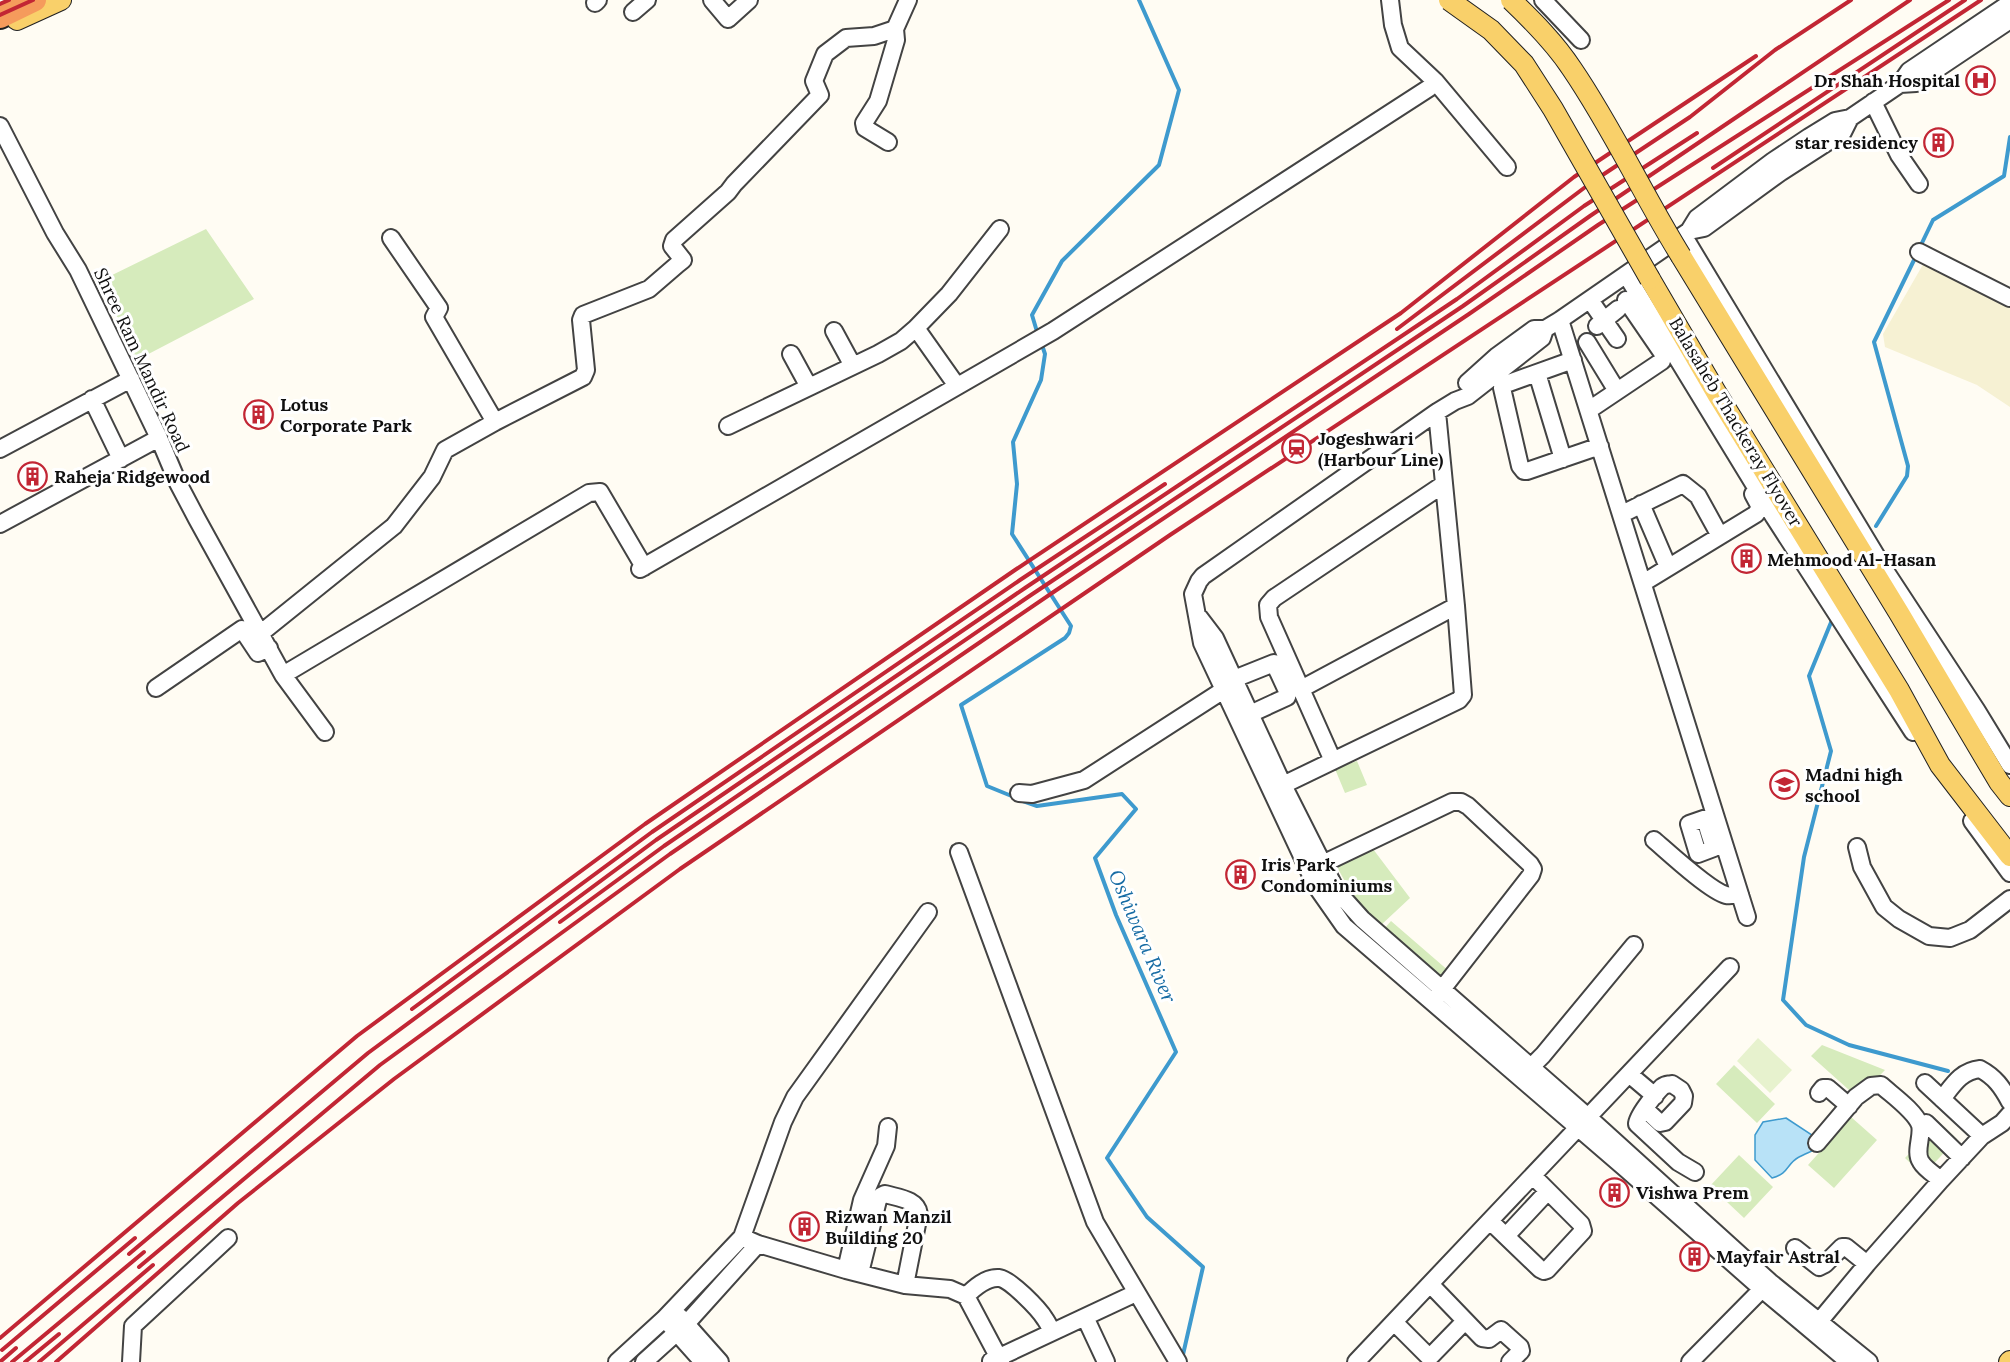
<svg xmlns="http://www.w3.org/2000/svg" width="2010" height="1362" font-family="Lora,serif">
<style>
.farmland{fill:#f6f1d3}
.green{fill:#d6ebbc}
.pitch{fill:#e7f2ce}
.water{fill:#b8e2f7;stroke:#3e9ace;stroke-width:1.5}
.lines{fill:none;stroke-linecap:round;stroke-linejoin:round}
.stream{stroke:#3e9ace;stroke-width:4}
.minor-casing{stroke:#434343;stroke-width:20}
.major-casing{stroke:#212121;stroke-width:22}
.highway-casing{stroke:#212121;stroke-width:26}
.minor{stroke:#fff;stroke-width:16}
.major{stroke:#f9d06a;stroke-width:20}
.highway{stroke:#f59b5c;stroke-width:22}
.rail{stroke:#c22634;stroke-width:4}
.major-bridge-casing{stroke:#212121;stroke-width:22;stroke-linecap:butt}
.major-bridge{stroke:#f9d06a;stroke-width:20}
.labels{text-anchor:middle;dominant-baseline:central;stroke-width:6;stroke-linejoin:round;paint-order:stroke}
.poi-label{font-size:18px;font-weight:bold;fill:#101010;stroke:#fff;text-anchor:start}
.street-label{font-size:18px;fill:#101010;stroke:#fff}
.water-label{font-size:20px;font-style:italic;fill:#176ca4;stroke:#fff}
</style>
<rect width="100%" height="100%" fill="#fffcf3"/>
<path class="farmland" d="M1925 261 2010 307V407L1977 385 1885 347 1883 334Z"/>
<path class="green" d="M206 229 254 299 135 361 102 280Z
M1357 761 1367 785 1345 793 1335 769Z
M1373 849 1410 898 1380 926 1353 896 1337 867Z
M1391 921 1450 972 1435 989 1376 938Z
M1822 1045 1885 1070 1858 1098 1811 1056Z
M1734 1065 1775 1104 1757 1123 1716 1084Z
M1851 1117 1877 1140 1834 1188 1808 1165Z
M1939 1122 1957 1139 1923 1175 1905 1158Z
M1739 1155 1773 1187 1744 1218 1710 1186Z"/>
<path class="pitch" d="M1758 1038 1792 1070 1770 1093 1737 1061Z"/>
<path class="water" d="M1786 1118 1812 1135 1821 1146C1814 1151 1806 1153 1799 1157 1786 1164 1790 1173 1772 1178L1755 1160V1135L1763 1122Z"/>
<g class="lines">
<path class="stream" d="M1920 247 1933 220 2004 176 2010 137
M1038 335 1032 315 1062 261 1159 165 1179 90 1139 0
M1876 526 1907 476 1908 466 1874 342 1916 256
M1832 620 1809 676 1831 751 1804 857 1783 1000 1806 1025 1849 1045 1948 1071
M1014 797 987 786 961 705 1065 638 1069 633 1071 626 1012 534 1017 484 1013 442 1041 380 1045 354 1041 342
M1023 801 1037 806 1122 794 1136 809 1095 858 1116 915 1176 1052 1107 1158 1147 1217 1203 1267 1182 1359"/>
<defs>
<path id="minor" d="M712 0 728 19 749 0
M1543 0 1581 40
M595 3 598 0
M633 12 647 0
M1435 81 1507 167
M1900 84 1916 83 2010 20
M1873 102 1899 155 1919 184
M0 126 55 233 78 270 159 438 178 483 197 519 283 675 325 732
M888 142 865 128 864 123 878 101 896 40 895 29
M1689 231 1697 218 1773 161 1809 137 1835 121 1850 118 1900 84 1909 71 2010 3
M1683 235 1886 572 1977 711 2010 765
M391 238 439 308 434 317 495 422
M1919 252 2010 298
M1627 276 1774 517 1913 732
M1590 300 1617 339
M1560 320 1747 917
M1597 326 1618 309
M1545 329 1542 338 1468 396 1455 401 1437 412 1203 576 1199 581 1193 594 1202 643 1316 886 1344 926 1626 1169 1762 1289 1849 1362
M834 331 853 366
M1587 342 1617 391
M791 354 809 387
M1573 360 1506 384 1502 388 1520 466 1524 471H1527L1600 446
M1537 373 1563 459
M1467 383 1497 356 1534 329H1545L1560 320 1689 231 1704 228 1781 172 1843 132 1850 118
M957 386 916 328 949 294 1000 229
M92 399 121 459
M1589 410 1662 361 1663 354 1626 300
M728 426 878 354 901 341 916 328
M0 449 131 379
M1641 504 1668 567
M1622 514 1683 484 1698 496 1720 536
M0 524 159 438
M640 569 1053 331 1429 88 1435 81 1400 48 1393 25 1390 0
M1643 583 1756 514 1760 507 1753 494
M1199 617 1215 638 1283 785 1336 890 1362 919 1588 1117 1770 1282 1869 1362
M261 633 394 526 432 477 445 450 495 422 583 377 586 370 581 320 583 315 649 289 678 264 683 260 672 246 674 240 728 192 734 184 820 95 814 81 825 54 846 38 874 36 895 29 908 0
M283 675 589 493 600 492 644 567
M1234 679 1274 663 1288 693 1287 697 1250 714
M156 688 242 629 258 653 269 648
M1301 689 1456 606
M1333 761 1269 617 1268 605 1274 598 1444 484
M1283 785 1459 700 1463 695 1456 606 1437 412
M1019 793 1032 794 1084 780 1222 691 1235 685
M1972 821 2010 873
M1708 829 1714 848 1698 854 1689 824 1715 815
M1654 840C1668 852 1710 891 1726 895 1730 896 1735 895 1740 894
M1857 847 1862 867 1884 907 1899 919 1929 936 1950 938 1970 930 2010 899
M959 852 1095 1222 1178 1362
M1314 868 1452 802H1461L1468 806 1530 864 1533 869 1531 875 1436 997
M1524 1074 1543 1055 1634 945
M1629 1074 1655 1096
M1925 1083 1982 1136
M1819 1093 1823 1088H1828L1849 1106
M1942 1099C1953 1085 1961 1071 1980 1069 1995 1077 2002 1087 2010 1102
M1645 1109 1660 1123 1665 1122 1683 1103 1684 1096 1681 1090 1672 1084C1667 1085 1666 1084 1662 1087 1656 1093 1637 1116 1637 1124L1678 1162 1695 1172
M1926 1123 1962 1158
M1941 1180 1982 1136 2002 1123 2010 1114
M1490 1221 1540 1269 1544 1271 1547 1270 1583 1231 1581 1224 1533 1176
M1506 1236 1548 1191
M742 1237 758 1244 846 1270 905 1285 950 1289 966 1296 1001 1362
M1795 1248 1819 1267 1825 1264 1842 1247H1846L1867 1264
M846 1270 862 1200 886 1146 888 1127
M860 1273 878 1200 881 1196 885 1194C898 1198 917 1199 919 1214L905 1285
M1430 1284 1482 1338 1489 1339 1501 1330 1520 1347 1521 1351 1510 1362
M966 1296C974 1288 986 1277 999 1278 1010 1279 1039 1309 1045 1319 1048 1323 1050 1328 1052 1332
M680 1317 720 1362
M1085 1317 1106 1362
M1394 1322 1428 1356 1430 1357 1465 1321
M670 1325 703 1362
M1813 1329 1867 1264 1941 1180C1935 1175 1925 1169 1921 1162 1914 1152 1923 1136 1920 1125 1915 1111 1892 1095 1881 1085L1871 1086 1856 1097 1817 1143
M991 1361 1136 1293
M131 1362 133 1326 228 1238
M617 1362 664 1319 742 1237 783 1122 795 1097 928 912
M644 1362 686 1324 758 1244
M1356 1362 1730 967
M1690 1362 1769 1282"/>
<path id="major" d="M17 20 61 0
M1681 256 1899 613 1999 782 2010 796
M1650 279 1717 394 1899 690 1940 765 2010 856
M2009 1362 2010 1361"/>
<path id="highway" d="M0 17 35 0"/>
</defs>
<use href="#minor" class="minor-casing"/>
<use href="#major" class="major-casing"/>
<use href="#highway" class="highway-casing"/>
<use href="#minor" class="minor"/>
<use href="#major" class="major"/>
<use href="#highway" class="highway"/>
<path class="rail" d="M0 4 9 0
M0 15 33 0
M1713 168 1965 0
M1397 329 1592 182 1690 117 1775 50 1851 0
M560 922 664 846 1031 595 1463 306 1590 216 1910 0
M412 1009 652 832 1020 580 1165 484
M129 1254 368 1053 656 840 1025 588 1457 299 1584 206 1697 133
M139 1267 380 1065 670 854 1055 591 1469 314 1598 225 1949 0
M0 1338 357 1036 645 824 1015 570 1401 313 1574 177 1756 56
M2 1350 135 1238
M0 1362 16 1348
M12 1362 144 1252
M25 1362 59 1334
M39 1362 153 1265
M56 1362 238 1203 394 1079 680 869 1170 535 1981 0"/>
<defs>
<path id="major-bridge" d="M1449 0 1491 30 1524 64 1553 109 1650 279
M1511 0C1533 21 1555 43 1572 69 1613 129 1643 195 1681 256"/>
</defs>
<use href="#major-bridge" class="major-bridge-casing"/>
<use href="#major-bridge" class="major-bridge"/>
</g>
<defs>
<symbol id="hospital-ring" viewBox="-11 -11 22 22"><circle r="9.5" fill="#fff" stroke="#c22634" stroke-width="1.5"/><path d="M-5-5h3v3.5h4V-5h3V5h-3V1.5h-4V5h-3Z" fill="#c22634"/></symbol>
<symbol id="building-ring" viewBox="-11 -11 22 22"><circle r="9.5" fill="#fff" stroke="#c22634" stroke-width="1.5"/><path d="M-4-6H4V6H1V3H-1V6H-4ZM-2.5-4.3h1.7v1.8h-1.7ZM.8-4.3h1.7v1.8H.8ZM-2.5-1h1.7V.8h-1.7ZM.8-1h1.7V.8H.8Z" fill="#c22634"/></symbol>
<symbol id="station-ring" viewBox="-11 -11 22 22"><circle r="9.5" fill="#fff" stroke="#c22634" stroke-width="1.5"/><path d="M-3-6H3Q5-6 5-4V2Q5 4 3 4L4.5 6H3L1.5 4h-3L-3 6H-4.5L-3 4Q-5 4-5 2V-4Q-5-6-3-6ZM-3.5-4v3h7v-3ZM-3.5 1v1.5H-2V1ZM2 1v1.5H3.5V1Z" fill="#c22634"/></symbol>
<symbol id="school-ring" viewBox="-11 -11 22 22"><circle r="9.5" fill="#fff" stroke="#c22634" stroke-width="1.5"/><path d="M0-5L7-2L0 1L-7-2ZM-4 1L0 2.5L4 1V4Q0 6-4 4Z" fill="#c22634"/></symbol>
</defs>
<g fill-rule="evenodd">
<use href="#hospital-ring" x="1964" y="64" width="33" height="33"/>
<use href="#building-ring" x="1922" y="126" width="33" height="33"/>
<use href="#building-ring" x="242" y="398" width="33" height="33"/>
<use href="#station-ring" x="1280" y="432" width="33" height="33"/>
<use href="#building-ring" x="16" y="460" width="33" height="33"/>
<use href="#building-ring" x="1730" y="542" width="33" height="33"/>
<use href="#school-ring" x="1768" y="768" width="33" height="33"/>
<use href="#building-ring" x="1224" y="858" width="33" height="33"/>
<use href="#building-ring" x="1598" y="1176" width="33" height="33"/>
<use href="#building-ring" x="788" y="1210" width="33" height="33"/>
<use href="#building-ring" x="1678" y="1240" width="33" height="33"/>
</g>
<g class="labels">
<g class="poi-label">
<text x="1960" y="80" text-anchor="end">Dr Shah Hospital</text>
<text x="1918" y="142" text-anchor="end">star residency</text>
<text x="280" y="404">Lotus<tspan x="280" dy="21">Corporate Park</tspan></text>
<text x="1318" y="438">Jogeshwari<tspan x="1318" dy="21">(Harbour Line)</tspan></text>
<text x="54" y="476">Raheja Ridgewood</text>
<text x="1767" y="559">Mehmood Al-Hasan</text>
<text x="1805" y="774">Madni high<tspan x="1805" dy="21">school</tspan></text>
<text x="1261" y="864">Iris Park<tspan x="1261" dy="21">Condominiums</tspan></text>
<text x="1636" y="1192">Vishwa Prem</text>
<text x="825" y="1216">Rizwan Manzil<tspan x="825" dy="21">Building 20</tspan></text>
<text x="1716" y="1256">Mayfair Astral</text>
</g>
<g class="street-label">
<text transform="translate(142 360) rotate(65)">Shree Ram Mandir Road</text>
<text transform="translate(1736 422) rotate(59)">Balasaheb Thackeray Flyover</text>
</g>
<g class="water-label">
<text transform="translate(1143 936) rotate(67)">Oshiwara River</text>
</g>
</g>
</svg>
